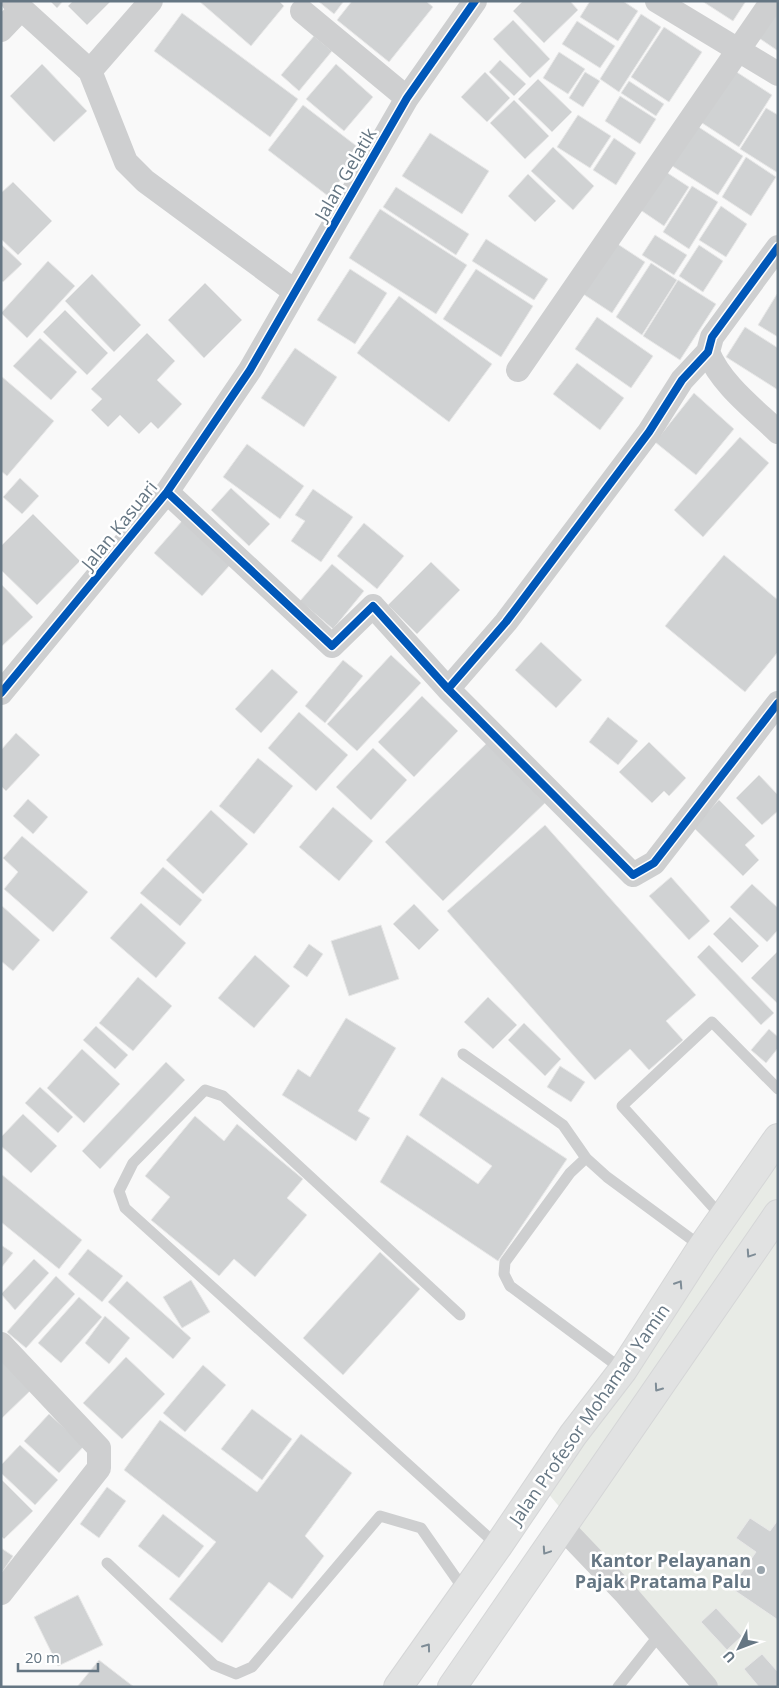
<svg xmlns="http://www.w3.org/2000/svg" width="779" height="1688" font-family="'Open Sans',sans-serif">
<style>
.green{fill:#e8ebe6}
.building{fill:#d0d2d3;stroke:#e8e8e8}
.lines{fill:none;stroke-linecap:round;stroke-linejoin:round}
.primary-casing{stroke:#d5d6d7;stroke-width:30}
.lane{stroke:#cecfd0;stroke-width:11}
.street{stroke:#cecfd0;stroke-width:24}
.primary{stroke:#e1e2e2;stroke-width:28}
.cycleway-casing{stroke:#fff;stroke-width:11}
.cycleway{stroke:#0057b8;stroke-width:8}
.oneway{stroke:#7e8c96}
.poi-dot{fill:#99a4ac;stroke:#fff;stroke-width:2}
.labels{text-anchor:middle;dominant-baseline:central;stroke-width:5;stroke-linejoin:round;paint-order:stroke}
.street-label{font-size:18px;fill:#657683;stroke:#fff}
.poi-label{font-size:18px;font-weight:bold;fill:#657683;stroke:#fff;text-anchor:end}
</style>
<rect width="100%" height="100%" fill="#f9f9f9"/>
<path class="green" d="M778 1138V1687H713L540 1484Z"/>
<path class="building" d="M50 1H63L57 8Z
M73 1H111L87 25 68 6Z
M199 1H279L284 6 251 46Z
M318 1H344L334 14Z
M352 1H426L433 7 389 62 337 20Z
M523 1H570L578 10 544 43 513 11Z
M590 1H623L638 11 618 41 580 17Z
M702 1H746L733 21Z
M778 2V51L756 36Z
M182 13 298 99 270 137 154 51Z
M641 14 661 27 619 92 600 79Z
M513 20 550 59 530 78 493 39Z
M577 21 615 46 600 68 562 44Z
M664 27 702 52 669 102 631 77Z
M314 36 332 51 299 91 281 75Z
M559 52 585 69 568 94 543 78Z
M500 60 526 84 514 96 489 72Z
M42 64 87 111 54 142 10 96Z
M336 64 373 97 344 131 306 99Z
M732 69 772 95 739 147 699 121Z
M485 72 510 98 487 122 461 97Z
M585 72 600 81 583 107 569 98Z
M538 79 572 112 552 132 518 99Z
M629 81 664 104 656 116 621 93Z
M620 96 656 119 640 144 605 121Z
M514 100 549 136 525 159 490 123Z
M303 105 363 151 328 196 268 150Z
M766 108 778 115V173L740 149Z
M578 115 611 136 590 168 557 147Z
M691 122 743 156 718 195 666 162Z
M430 133 489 171 462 214 402 176Z
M614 138 636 153 616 185 593 170Z
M553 147 594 186 573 210 531 171Z
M746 157 776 177 751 216 722 197Z
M663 170 689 187 664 226 639 209Z
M528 174 556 201 535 222 508 196Z
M13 182 52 221 18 255 1 239V193Z
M692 186 718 202 689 249 663 232Z
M396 187 469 234 456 255 383 207Z
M721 206 747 224 726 257 699 240Z
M380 209 467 265 436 314 349 258Z
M655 235 687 255 674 275 642 255Z
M486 239 548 279 534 300 472 261Z
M610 239 645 262 612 313 577 290Z
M1 244 22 264 3 282 1 280Z
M699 245 723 261 703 292 679 276Z
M48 261 75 286 27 338 1 313Z
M651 263 677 280 642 335 616 317Z
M350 269 387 293 355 344 317 320Z
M476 269 533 306 501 357 443 319Z
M92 274 141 325 114 352 65 301Z
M678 280 716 304 680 360 643 336Z
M205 283 242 320 204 358 168 320Z
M777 294H778V337L758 325Z
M399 296 492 364 449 422 357 353Z
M65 310 108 353 87 375 43 332Z
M597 317 653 356 631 388 575 349Z
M745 327 778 348V390L726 357Z
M147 333 175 361 157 380 182 404 158 429 151 422 139 434 120 415 108 427 91 410 102 399 91 389Z
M40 338 77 372 51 400 13 366Z
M295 348 337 377 304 427 261 398Z
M577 363 624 398 600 430 553 394Z
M1 376 54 421 7 476 1 471Z
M694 393 734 429 696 475 655 442Z
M740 437 769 463 703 537 674 510Z
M247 444 304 486 280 519 223 477Z
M20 478 39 496 22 514 3 497Z
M231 488 270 524 249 546 211 510Z
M313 489 353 517 321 562 291 541 305 521 295 515Z
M33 514 80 561 37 605 1 570V546Z
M182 521 230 565 202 596 154 553Z
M364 523 404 556 377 589 337 556Z
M724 555 778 600V652L745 692 665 626Z
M431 562 460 590 417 634 388 605Z
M332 564 364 591 333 629 300 601Z
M1 584 33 617 1 647Z
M541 642 582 680 556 708 515 670Z
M391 655 421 683 357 751 327 724Z
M343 660 363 676 325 723 305 706Z
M272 669 298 692 261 733 235 709Z
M422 696 458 731 414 777 378 742Z
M299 712 348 755 316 791 268 748Z
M608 717 638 741 618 765 589 742Z
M16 733 40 755 6 791 1 786V750Z
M488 742 546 802 443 901 385 842Z
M649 742 686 778 669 796 664 791 652 803 619 772Z
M373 748 407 780 371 820 336 787Z
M258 758 293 786 254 834 219 806Z
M759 775 778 795V811L762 825 736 798Z
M28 799 48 817 33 834 13 816Z
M719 800 755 836 745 845 759 860 743 876 693 827Z
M333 807 373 841 339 881 299 847Z
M211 810 248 844 203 894 166 860Z
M545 825 696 995 666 1021 683 1040 649 1070 630 1049 595 1080 447 911Z
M22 836 88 892 53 932 4 889 18 872 3 858Z
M163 867 202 900 180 926 140 893Z
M671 877 710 921 689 940 649 896Z
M752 884 778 908V930L767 942 730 907Z
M141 903 186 943 156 978 110 938Z
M414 904 439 930 419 950 393 924Z
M1 905 40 940 13 971 1 961Z
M730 917 759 946 742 963 713 934Z
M381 925 399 979 349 996 331 941Z
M309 944 323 954 307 977 293 967Z
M709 945 774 1013 761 1025 697 957Z
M778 951V1004L751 978Z
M255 955 290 986 254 1028 218 998Z
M138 977 172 1006 133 1051 99 1023Z
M488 997 517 1025 493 1049 464 1022Z
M346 1018 396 1048 358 1111 370 1118 356 1141 282 1095 298 1069 310 1077Z
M524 1023 561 1059 545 1076 508 1040Z
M96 1026 128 1055 115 1069 83 1040Z
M769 1029 778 1037V1048L766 1063 751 1050Z
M82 1049 120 1084 84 1123 47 1088Z
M166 1062 185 1080 100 1169 82 1151Z
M560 1066 585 1082 571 1102 547 1087Z
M442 1077 567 1159 498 1261 380 1182 407 1135 478 1184 492 1166 419 1115Z
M40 1087 73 1117 58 1133 25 1103Z
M23 1114 57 1146 31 1173 1 1146V1137Z
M195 1116 224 1141 237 1124 303 1179 287 1198 307 1215 255 1277 234 1259 219 1276 151 1220 170 1197 145 1176Z
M1 1174 82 1240 59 1269 1 1222Z
M1 1245 13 1253 1 1268Z
M88 1249 123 1276 102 1302 68 1274Z
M380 1252 420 1289 343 1375 303 1338Z
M34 1259 49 1273 15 1310 1 1294Z
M56 1276 75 1294 26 1348 7 1332Z
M191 1280 210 1312 182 1328 163 1297Z
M127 1281 191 1338 173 1359 108 1302Z
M79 1297 102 1317 61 1363 38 1343Z
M105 1316 130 1338 109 1364 85 1343Z
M126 1357 165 1394 122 1439 83 1403Z
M1 1358 32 1389 1 1419Z
M203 1365 226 1385 185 1432 163 1413Z
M252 1409 292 1439 262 1480 221 1449Z
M49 1414 84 1446 59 1473 24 1441Z
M160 1420 257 1492 301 1434 352 1473 305 1536 324 1556 292 1599 269 1582 222 1643 169 1599 216 1542 124 1470Z
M20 1445 58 1480 35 1505 1 1473V1465Z
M1 1479 33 1511 4 1539 1 1536Z
M107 1487 126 1501 99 1538 80 1524Z
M163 1514 204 1546 179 1578 138 1546Z
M750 1518 770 1531 778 1520V1620L731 1588 756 1552 736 1538Z
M1 1548 13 1556 1 1574Z
M78 1595 103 1645 58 1666 34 1617Z
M716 1608 742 1636 727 1650 701 1622Z
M762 1654 778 1672V1687H759L744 1669Z
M99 1660 134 1687H77Z"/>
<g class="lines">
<defs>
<path id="primary" d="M398 1687 498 1546 573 1435 623 1370 702 1247 778 1138
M452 1687 778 1214"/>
</defs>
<use href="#primary" class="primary-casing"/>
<path class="lane" d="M463 1054 563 1125 586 1158 607 1177 702 1247
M586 1158 570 1173 505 1262 504 1274 510 1286 623 1370
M723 1218 622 1106 712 1022 778 1089
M460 1315 223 1096 205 1090 133 1163 119 1191 125 1208 498 1546
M107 1563 214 1665 236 1674 252 1667 380 1516 421 1528 465 1591
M618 1687 660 1634"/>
<path class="street" d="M13 1 90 71 126 162 145 181 294 291
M657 1 778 74
M302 11 407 98
M1 30 21 9
M90 71 151 1
M708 352C721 384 753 408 778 432
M518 370 772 1
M167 492 332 646 373 606 448 689 633 875 654 863 778 703
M448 689 506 622 649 432 682 380 708 352 712 337 778 247
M1 693 167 492 250 370 407 98 475 1
M1 1344 99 1448V1468L1 1593
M562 1527 625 1593 706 1687"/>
<use href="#primary" class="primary"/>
<defs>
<path id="cycleway" d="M167 492 332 646 373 606 448 689 633 875 654 863 778 703
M448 689 506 622 649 432 682 380 708 352 712 337 778 247
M1 693 167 492 250 370 407 98 475 1"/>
</defs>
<use href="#cycleway" class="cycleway-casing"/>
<use href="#cycleway" class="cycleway"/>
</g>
<defs><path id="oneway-chevron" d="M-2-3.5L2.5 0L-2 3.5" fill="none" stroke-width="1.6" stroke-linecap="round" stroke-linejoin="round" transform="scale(1.25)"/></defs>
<g class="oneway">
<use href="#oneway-chevron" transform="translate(750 1254) rotate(124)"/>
<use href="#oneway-chevron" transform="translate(679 1284) rotate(-57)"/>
<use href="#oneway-chevron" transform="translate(658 1388) rotate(125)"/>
<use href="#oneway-chevron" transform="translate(546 1551) rotate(124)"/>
<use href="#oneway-chevron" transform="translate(427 1647) rotate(-54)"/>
</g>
<circle class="poi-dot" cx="761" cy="1570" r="5"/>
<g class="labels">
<g class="street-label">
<text transform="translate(345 174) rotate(-60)">Jalan Gelatik</text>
<text transform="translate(119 525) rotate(-51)">Jalan Kasuari</text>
<text transform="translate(589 1414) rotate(-55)">Jalan Profesor Mohamad Yamin</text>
</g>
<g class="poi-label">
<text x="751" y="1560">Kantor Pelayanan<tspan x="751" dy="21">Pajak Pratama Palu</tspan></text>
</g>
</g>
<rect width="779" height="1688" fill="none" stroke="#657683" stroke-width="5"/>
<g transform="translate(739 1648) rotate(228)" stroke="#ffffff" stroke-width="4" paint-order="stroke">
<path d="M0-4L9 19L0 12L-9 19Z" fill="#657683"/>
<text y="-8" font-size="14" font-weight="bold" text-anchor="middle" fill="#657683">U</text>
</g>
<path d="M18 1663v8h80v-8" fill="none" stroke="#657683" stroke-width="2.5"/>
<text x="25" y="1663" font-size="15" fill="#657683" stroke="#ffffff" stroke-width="4" paint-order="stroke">20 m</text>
</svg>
